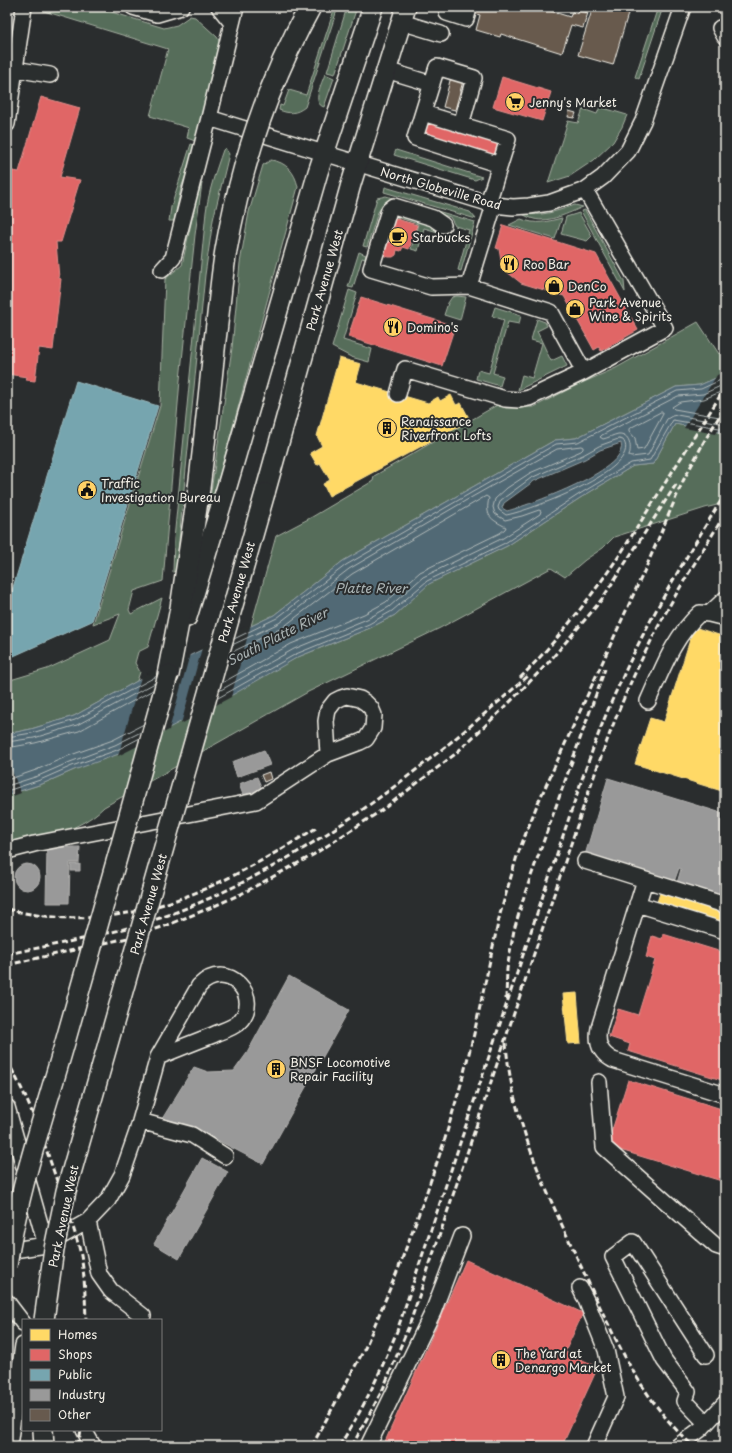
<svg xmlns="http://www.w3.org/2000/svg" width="732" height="1453" font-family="'Playpen Sans',sans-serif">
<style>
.green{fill:#566d5a;stroke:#a5afa1}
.water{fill:#516975;stroke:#929fa3;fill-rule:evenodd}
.pier{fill:#2a2d2e}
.homes{fill:#ffd966;stroke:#fce08d}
.shops{fill:#e06666;stroke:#e6908d}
.public{fill:#76a5af;stroke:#9cbcc0}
.industry{fill:#999;stroke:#b4b3b1}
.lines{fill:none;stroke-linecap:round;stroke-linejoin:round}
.shore{stroke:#b3bbba;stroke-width:1}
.building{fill:#675a4e;stroke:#f4f1e8}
.minor-casing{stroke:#f4f1e8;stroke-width:18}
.major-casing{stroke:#f4f1e8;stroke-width:22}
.highway-casing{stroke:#f4f1e8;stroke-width:24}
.minor{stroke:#2a2d2e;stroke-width:15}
.major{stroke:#2a2d2e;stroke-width:19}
.highway{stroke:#2a2d2e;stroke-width:21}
.rail{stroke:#f4f1e8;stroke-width:3;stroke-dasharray:6 3;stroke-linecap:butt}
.major-bridge-casing{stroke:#f4f1e8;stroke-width:22;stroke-linecap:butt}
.highway-bridge-casing{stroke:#f4f1e8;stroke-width:24;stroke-linecap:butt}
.major-bridge{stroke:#2a2d2e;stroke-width:19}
.highway-bridge{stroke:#2a2d2e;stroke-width:21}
.labels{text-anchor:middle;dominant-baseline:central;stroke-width:4;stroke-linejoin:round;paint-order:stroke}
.poi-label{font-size:12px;fill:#f4f1e8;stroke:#2a2d2e;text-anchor:start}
.street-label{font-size:12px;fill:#f4f1e8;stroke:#2a2d2e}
.water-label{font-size:13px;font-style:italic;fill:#abb4b4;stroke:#2a2d2e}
</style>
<rect width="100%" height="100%" fill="#2a2d2e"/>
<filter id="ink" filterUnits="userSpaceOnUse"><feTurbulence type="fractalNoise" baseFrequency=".025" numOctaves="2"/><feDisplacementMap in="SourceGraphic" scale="8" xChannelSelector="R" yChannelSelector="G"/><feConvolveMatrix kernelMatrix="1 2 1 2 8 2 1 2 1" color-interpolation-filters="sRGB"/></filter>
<g filter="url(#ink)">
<path class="green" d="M35 7H95L164 28 177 25 190 16 195 17 217 37 220 42 195 141 187 138 189 128 150 116 168 49 34 8Z
M335 7H338L305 107C296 114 289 114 279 110L280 105 283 106 289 90 306 95Z
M347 7H357L335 74 327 72Z
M658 7H663L639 79 635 77Z
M325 74 334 78 324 107C311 103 322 83 325 74Z
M600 107 627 115 622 127 613 142 594 160 570 176 548 183 568 121 578 123 583 109 597 114Z
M191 144 195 145 191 162 181 188 174 221H169L171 207Z
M225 148 229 154 213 220 205 275 176 571 173 572 174 539 206 212C209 190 216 170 223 150Z
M396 150 482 177 475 180 394 155Z
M271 160C286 162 295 172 298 187L206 526 232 348 240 263 249 212 263 165Z
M202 183 195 235 180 380 163 581 134 591 129 610 131 614 162 598 148 647 138 652 135 663 140 672 137 681 74 716 31 729 7 734V681L47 669 110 640 120 614 93 624 160 406 165 279 182 265 197 196Z
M385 187 470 212 476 219 384 192Z
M386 196 475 222 461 271 458 270 469 230 455 226 450 217 395 201C387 203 383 205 378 212L367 247 363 246 377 198Z
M575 205 583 207C569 213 549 223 534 219 530 218 526 216 522 214 544 216 554 212 575 205Z
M585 210 624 281 625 292 581 211Z
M391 212 432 221 439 229 438 232 424 228 418 251 411 249 418 224 390 215Z
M579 213 592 236 587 241 561 234 566 217Z
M562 218 555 239 509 225 521 219C537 225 545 222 562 218Z
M359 252 366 255 365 259 362 258 353 288 348 287Z
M349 290 357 293 343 340 372 349 369 362 351 357 332 347Z
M457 296 466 297 460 320 444 315 448 303 452 297Z
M495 307 521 315 519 324 508 322 493 373 503 376 500 386 476 379 478 370 489 373 504 320 492 316Z
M537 319 545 322 547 326 537 331 551 361 562 356 567 366 518 390 522 375 532 378 542 343 531 340Z
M698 322 719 354 725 351V374L700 385 676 387 576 438 555 440 343 561 274 615 251 626 276 536 312 517 373 481 374 476 497 405 506 408 534 407 575 386 616 368Z
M675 424 725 433V503L705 508 614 537 603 548 585 560 565 577 551 568 440 628 308 692 104 807C79 832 40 839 7 848V795L42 784 74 770 298 657 370 628 395 615 428 584 507 546 580 498 633 466 653 464Z"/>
<path class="water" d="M725 374V433L675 424 653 464 633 466 580 498 507 546 429 584 395 615 370 628 298 657 234 694 119 754 74 770 42 784 7 795V734L31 729 74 716 137 681 274 615 343 561 555 440 576 438 676 387 700 385ZM621 443C621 445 622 447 621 449 618 473 529 505 507 511L502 508 504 503 534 481 585 459 600 450Z"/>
<path class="pier" d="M725 372V418L716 434 684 428 717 375Z
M251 624 231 697 181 724 202 648Z
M190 654 169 730 118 756 141 677Z
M7 759 21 793 13 796 7 782Z"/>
<path class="homes" d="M339 358 361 364 356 382 428 403 438 397 440 401 451 395 456 405 461 403 470 420 329 496 323 484 330 480 320 463 317 465 310 453 322 446 317 436Z
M694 627 725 637V792L635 764 650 718 664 722Z
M660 893 725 913V927L656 905Z
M577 993 581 1043 568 1044 563 994Z"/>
<path class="shops" d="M502 77 551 92 542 121 493 107Z
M41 97 80 108 60 177 80 180 61 242H56L59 278 61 279 53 350 39 348 35 381 26 380 27 377 7 374V170L19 172Z
M424 120 505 144 501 157 420 133Z
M393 218 417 225 409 249 403 247 401 251 397 250 396 255 393 257H389L378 254Z
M503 225 596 254 638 330 601 351 599 347 594 350 564 296 521 283 507 272 501 261 499 249 496 248Z
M361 297 455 326 442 366 348 337Z
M663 934 725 953V1081L628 1051 630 1044 609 1037 618 1009 638 1015 655 960 646 957 652 936 662 939Z
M628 1080 725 1110V1182L607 1146Z
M466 1260 583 1313 565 1352 598 1367 562 1446H383Z"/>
<path class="public" d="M76 381 158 406 92 621 7 659V607Z"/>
<path class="industry" d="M264 750 270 765 237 777 232 762Z
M257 777 262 789 243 795 239 784Z
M608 778 725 814V897L677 883 681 869 679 868 674 882 585 855Z
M47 847H80L79 863H70L69 903H46Z
M71 864H80V871H71Z
M14 877a13 13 0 1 1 26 0a13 13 0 1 1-26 0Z
M289 976 349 1010 263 1164 198 1130 162 1119 194 1067 208 1072 234 1071 247 1053Z
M202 1158 228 1172 179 1259 154 1244Z"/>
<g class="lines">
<path class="shore" d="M725 384 703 394 678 396 602 435 600 437 603 439C608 438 613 435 618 434 630 433 632 447 629 456L631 457 648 455 667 419 672 416 677 415 725 424
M725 390 704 399 680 402 672 407 674 409 725 418
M661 412H663V414L644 449 637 450 635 438 629 431V429Z
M619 439 623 440C645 469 526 512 506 515L499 510 498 507 501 500 531 478 583 455 599 446Z
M234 639 277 618 346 565 556 444 578 442 677 391 701 389 725 378
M222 683 291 644 364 614 386 602 420 572 500 533 505 529 506 527C490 519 485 516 489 498L486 496 352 574 282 628 230 653
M219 691 294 649 367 619 389 607 423 577 503 538 540 514 541 511 539 510 522 516 505 520 495 514 493 507 495 499 507 488 530 473 581 451 583 449V447L581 446 557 449 465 501 349 569 279 623 232 645
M218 698 296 654 369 624 392 611 427 581 505 543 578 495 631 463 650 460 673 420 725 429
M7 737 32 733 75 720 157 676
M7 742 34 738 77 725 155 683
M7 748 35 743 79 731 153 690
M7 780 36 770 68 756 113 740 144 724
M7 786 38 776 70 762 115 745 141 732
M7 791 40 780 72 766 117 750 140 738"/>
</g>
<path class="building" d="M460 7H538L570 17 572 12 578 14 579 11 588 13 583 28 571 25 562 53 501 34 500 37 476 30 480 15 460 9Z
M593 7H630L613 65 578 55Z
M451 77 463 81 455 110 443 107Z
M569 111 576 113 574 118 568 117Z
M269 772 271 779 264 782 261 775Z"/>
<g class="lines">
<defs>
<path id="minor" d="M133 7 157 14 181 7
M219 7 232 23
M447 13 466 19 468 12
M401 22 441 34
M720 28 725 37
M15 69 50 75
M386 70 432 84
M423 113 508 139 488 203
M209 118 494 205 513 207 529 206 549 203 585 190 603 177 628 151 643 121 683 7
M7 124 24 7
M461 125 474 78 437 67 415 138 500 165
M443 225 433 218 394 206 389 210 371 269 431 287 469 286 551 312 584 372 665 328 585 190
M162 270 173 258 209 118 236 7
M469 286 494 205
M398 394 405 369 505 399 519 400 529 398 584 372
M709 614 725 599
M648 701C663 668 673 638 700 613L709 614 725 618
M7 851 34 844 256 801 328 754 360 742 366 739 373 728 374 715 371 708 366 703 360 699 347 696 341 698 335 701 328 710 326 721 328 754
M585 861 725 905
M645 880 599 1028C596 1043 600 1053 613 1060L725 1095
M637 904 725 931
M599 1082 604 1147 716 1246 725 1249
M7 1107 46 1245
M140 1121 192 1135 225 1156
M88 1221 99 1274 111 1291 143 1316
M7 1251 46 1245 88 1221 108 1200 122 1175 137 1132 158 1057C177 1049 195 1042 213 1035 221 1031 231 1029 238 1023 265 998 227 957 199 986L158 1057
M580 1288 586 1300 606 1350 616 1397 594 1446
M7 1302 23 1323
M706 1355 633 1242 613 1257 664 1360 688 1392 685 1401 706 1423
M84 1430 93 1446
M9 1446 23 1345
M368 1446 433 1312 462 1236
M678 1446 701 1429 725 1403"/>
<path id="major" d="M265 493 351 184 406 7
M187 617 228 483 318 172 373 7"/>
<path id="highway" d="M168 675 181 608 199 488"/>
</defs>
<use href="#minor" class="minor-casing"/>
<use href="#major" class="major-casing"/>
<use href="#highway" class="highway-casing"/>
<use href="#minor" class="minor"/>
<use href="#major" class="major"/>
<use href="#highway" class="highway"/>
<path class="rail" d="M7 16 8 7
M702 445 725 407
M520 678C558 640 591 597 621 553L725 388
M7 909C124 939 220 888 316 828
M7 954C63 943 121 933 174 913 307 862 422 770 528 676
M7 965 132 937 165 926 210 908 241 894 313 855 382 810 454 755 505 707 547 664 589 615 602 599 677 483
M506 999 507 969 514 930 525 893 605 669
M506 1043C511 1116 543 1184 573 1249 591 1288 609 1328 630 1366 647 1395 667 1423 693 1446
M7 1061C31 1102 46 1148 61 1193 68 1212 75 1231 80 1251 85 1273 85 1297 86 1320
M78 1446 81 1430
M312 1446 365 1348 399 1267 425 1197 444 1142 461 1084 474 1034 500 914 517 856 537 805 647 565 683 481 705 440
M339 1446C363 1410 381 1371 397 1331L582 779C594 746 605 714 620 683 649 617 687 556 725 494
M352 1446 383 1389 409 1326 588 793C606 743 624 692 649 645 671 599 699 557 725 514"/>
<defs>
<path id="major-bridge" d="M7 1266C18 1191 43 1119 64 1046 99 922 134 799 168 675
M44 1320 54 1249 66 1191 265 493
M43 1430 44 1446"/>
<path id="highway-bridge" d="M199 488C205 439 210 389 215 340 219 310 221 280 226 250 241 165 268 83 310 7"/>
</defs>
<use href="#major-bridge" class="major-bridge-casing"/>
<use href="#highway-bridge" class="highway-bridge-casing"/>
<use href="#major-bridge" class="major-bridge"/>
<use href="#highway-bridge" class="highway-bridge"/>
</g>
</g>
<defs>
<symbol id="supermarket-disc" viewBox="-11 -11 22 22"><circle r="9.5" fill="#ffd166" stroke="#2a2d2e"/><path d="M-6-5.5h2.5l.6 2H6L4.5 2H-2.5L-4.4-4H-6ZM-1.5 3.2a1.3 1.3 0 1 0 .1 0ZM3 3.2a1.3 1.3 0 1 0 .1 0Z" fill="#111"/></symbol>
<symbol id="cafe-disc" viewBox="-11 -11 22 22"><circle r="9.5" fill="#ffd166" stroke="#2a2d2e"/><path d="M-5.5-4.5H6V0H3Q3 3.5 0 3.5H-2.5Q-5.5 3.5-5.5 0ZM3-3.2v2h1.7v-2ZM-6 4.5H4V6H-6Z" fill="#111"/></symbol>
<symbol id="restaurant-disc" viewBox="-11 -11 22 22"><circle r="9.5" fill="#ffd166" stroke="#2a2d2e"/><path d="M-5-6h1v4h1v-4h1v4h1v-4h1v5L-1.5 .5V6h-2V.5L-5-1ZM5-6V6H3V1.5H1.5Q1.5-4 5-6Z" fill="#111"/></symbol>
<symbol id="shop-disc" viewBox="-11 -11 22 22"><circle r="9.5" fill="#ffd166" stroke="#2a2d2e"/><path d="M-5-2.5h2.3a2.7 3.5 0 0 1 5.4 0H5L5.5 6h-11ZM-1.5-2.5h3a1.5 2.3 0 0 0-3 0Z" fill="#111"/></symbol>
<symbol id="building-disc" viewBox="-11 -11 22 22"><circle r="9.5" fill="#ffd166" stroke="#2a2d2e"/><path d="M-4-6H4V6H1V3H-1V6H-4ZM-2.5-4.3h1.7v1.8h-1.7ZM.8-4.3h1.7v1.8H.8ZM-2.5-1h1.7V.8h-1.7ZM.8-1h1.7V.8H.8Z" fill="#111"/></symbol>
<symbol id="civic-disc" viewBox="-11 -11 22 22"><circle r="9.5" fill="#ffd166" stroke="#2a2d2e"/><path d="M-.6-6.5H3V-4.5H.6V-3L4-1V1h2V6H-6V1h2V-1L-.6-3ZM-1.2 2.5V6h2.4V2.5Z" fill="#111"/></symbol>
</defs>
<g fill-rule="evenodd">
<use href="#supermarket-disc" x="504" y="91" width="22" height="22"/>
<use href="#cafe-disc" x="387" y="226" width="22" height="22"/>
<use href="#restaurant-disc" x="498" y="253" width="22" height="22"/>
<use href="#shop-disc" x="543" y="275" width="22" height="22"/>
<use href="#shop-disc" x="564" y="298" width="22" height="22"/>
<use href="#restaurant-disc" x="382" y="316" width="22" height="22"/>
<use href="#building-disc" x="376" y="417" width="22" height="22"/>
<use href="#civic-disc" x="76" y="479" width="22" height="22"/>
<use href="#building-disc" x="265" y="1058" width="22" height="22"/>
<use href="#building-disc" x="490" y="1349" width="22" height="22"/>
</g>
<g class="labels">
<g class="poi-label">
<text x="529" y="102">Jenny's Market</text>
<text x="412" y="237">Starbucks</text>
<text x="523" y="264">Roo Bar</text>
<text x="568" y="286">DenCo</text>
<text x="589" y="302">Park Avenue<tspan x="589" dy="14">Wine &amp; Spirits</tspan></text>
<text x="407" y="327">Domino's</text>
<text x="401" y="421">Renaissance<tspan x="401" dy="14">Riverfront Lofts</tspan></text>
<text x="101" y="483">Traffic<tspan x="101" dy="14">Investigation Bureau</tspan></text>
<text x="290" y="1062">BNSF Locomotive<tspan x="290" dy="14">Repair Facility</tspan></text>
<text x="515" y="1353">The Yard at<tspan x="515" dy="14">Denargo Market</tspan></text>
</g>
<g class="street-label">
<text transform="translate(441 188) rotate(16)">North Globeville Road</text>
<text transform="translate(324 280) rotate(-74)">Park Avenue West</text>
<text transform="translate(236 592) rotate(-74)">Park Avenue West</text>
<text transform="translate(148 904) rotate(-74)">Park Avenue West</text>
<text transform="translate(63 1216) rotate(-78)">Park Avenue West</text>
</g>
<g class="water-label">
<text x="371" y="587">Platte River</text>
<text transform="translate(277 636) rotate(-27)">South Platte River</text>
</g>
</g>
<rect width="732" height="1453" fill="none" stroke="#2a2d2e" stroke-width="24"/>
<rect x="12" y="12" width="708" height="1429" fill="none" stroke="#f4f1e8" stroke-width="1.5" filter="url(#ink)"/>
<rect x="22" y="1319" width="140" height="112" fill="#2a2d2e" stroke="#7b7b78"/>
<rect x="30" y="1329" width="20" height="12" fill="#ffd966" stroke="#7b7b78"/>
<text x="58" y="1339" font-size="12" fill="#f4f1e8">Homes</text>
<rect x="30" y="1349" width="20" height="12" fill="#e06666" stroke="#7b7b78"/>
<text x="58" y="1359" font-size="12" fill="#f4f1e8">Shops</text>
<rect x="30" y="1369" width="20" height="12" fill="#76a5af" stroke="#7b7b78"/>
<text x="58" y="1379" font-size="12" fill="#f4f1e8">Public</text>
<rect x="30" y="1389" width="20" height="12" fill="#999999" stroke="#7b7b78"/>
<text x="58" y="1399" font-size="12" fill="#f4f1e8">Industry</text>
<rect x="30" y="1409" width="20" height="12" fill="#675a4e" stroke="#7b7b78"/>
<text x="58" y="1419" font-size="12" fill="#f4f1e8">Other</text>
</svg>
